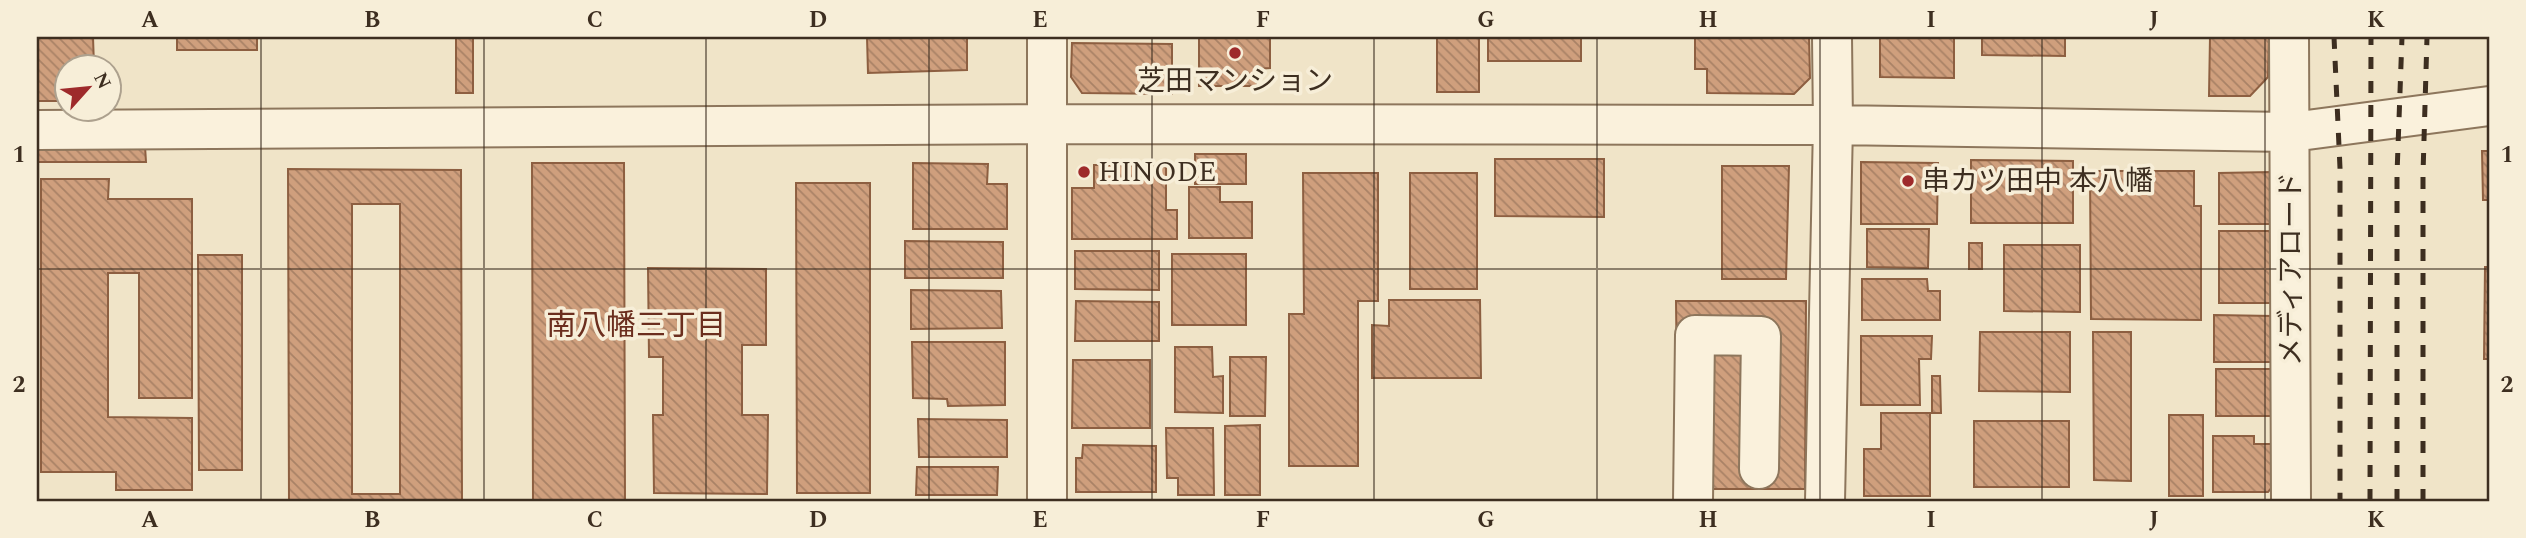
<svg xmlns="http://www.w3.org/2000/svg" width="2526" height="538" font-family="Spectral,'Noto Sans JP',serif">
<style>
.building{fill:url(#building-back-hatch);stroke:#8d5f41;stroke-width:2;fill-rule:evenodd}
.lines{fill:none;stroke-linecap:round;stroke-linejoin:round}
.minor-casing{stroke:#8d765c;stroke-width:42}
.minor{stroke:#faf1dc;stroke-width:38}
.rail{stroke:#3d2e20;stroke-width:5;stroke-dasharray:12 12;stroke-linecap:butt}
.grid{fill:none;stroke:#3d2e20;stroke-width:2;stroke-opacity:0.55}
.poi-dot{fill:#9e2a2b;stroke:#f7eed8;stroke-width:2.5}
.labels{text-anchor:middle;dominant-baseline:central;stroke-width:7;stroke-linejoin:round;paint-order:stroke}
.poi-label{font-size:28px;fill:#3d2e20;stroke:#f7eed8;text-anchor:start}
.street-label{font-size:28px;fill:#3d2e20;stroke:#f7eed8}
.neighbourhood-label{font-size:30px;fill:#6b2e1e;stroke:#f7eed8}
.neatline{fill:none;stroke:#3d2e20;stroke-width:2.5}
.grid-label{font-size:23px;text-anchor:middle;font-weight:bold;fill:#3d2e20}
</style>
<defs>
<pattern id="building-back-hatch" width="6" height="6" patternUnits="userSpaceOnUse" patternTransform="scale(1.75)"><rect width="6" height="6" fill="#cf9f7d"/><path d="M-1 5l2 2M0 0l6 6M5-1l2 2" fill="none" stroke="#a98266"/></pattern>
</defs>
<rect width="100%" height="100%" fill="#f0e4c8"/>
<path class="building" d="M37 37H93L94 66H66V101H37Z
M177 37H257V50H177Z
M456 37H473V93H456Z
M867 37H967V70L868 73Z
M1199 37H1270V68L1257 69V86H1199Z
M1437 37H1479V92H1437Z
M1488 37H1581V61H1488Z
M1695 37H1809L1810 78 1794 94 1707 93V69H1695Z
M1880 37H1954V78L1880 77Z
M1982 37H2065V56L1982 55Z
M2210 37 2269 38 2268 77 2250 96H2209Z
M1072 43 1172 44V94L1082 93 1071 77Z
M37 146H145L146 162H37Z
M2482 151H2489V200H2483Z
M1195 154H1246V184H1195Z
M1495 159H1604V217L1495 216Z
M1971 160 2073 161V223H1971Z
M1861 162 1938 163 1937 224H1861Z
M532 163H624L625 500H533Z
M913 163 988 164 987 184H1007V229H913Z
M1094 165H1166V210H1177V239H1072V188H1094Z
M1722 166H1789L1786 279H1722Z
M288 169 461 170 462 501H289ZM352 204H400V494H352Z
M2090 171H2194V206H2201V320L2091 319Z
M2271 172V224H2219V173Z
M1303 173H1378V301H1358V466H1289V314H1304Z
M1410 173H1477V289H1410Z
M41 179H109L108 199H192V398H139V273H108V417L192 418V490H116V472H41Z
M796 183H870V493H797Z
M1189 187H1220V202H1252V238H1189Z
M1867 229H1929L1928 268 1867 267Z
M2219 231H2274V303H2219Z
M905 241 1003 242V278H905Z
M1969 243H1982V269H1969Z
M2004 245H2080V312L2004 311Z
M1075 251H1159V290L1075 289Z
M1172 254H1246V325H1172Z
M198 255H242V470H199Z
M2485 267H2489V359H2484Z
M648 268 766 269V345H742V415H768L767 494 654 493 653 415H663V357H649Z
M1862 279H1927L1928 291H1940V320H1862Z
M911 290 1001 291 1002 328 911 329Z
M1389 300H1480L1481 378H1372V325L1389 326Z
M1076 301 1159 302V341H1075Z
M1676 301H1806L1805 489H1707L1677 389Z
M2214 315 2273 316 2274 362H2214Z
M1980 332H2070V392L1979 391Z
M2093 332H2131V481L2094 480Z
M1861 336H1932L1931 359H1919L1920 405H1861Z
M912 342H1005V405L948 406 947 399 913 398Z
M1175 347H1212L1213 377 1223 376V413L1175 412Z
M1230 357H1266L1265 416H1230Z
M1073 360H1150V428H1072Z
M2216 369H2277V416H2216Z
M1932 376H1940L1941 413H1932Z
M1881 413H1930V496H1864V449H1881Z
M2169 415H2203V496H2169Z
M918 419 1007 420V457H919Z
M1974 421H2069V487H1974Z
M1260 425V495H1225V426Z
M1166 428H1213L1214 495H1178V478H1167Z
M2213 436H2254V444H2273L2274 485 2268 492H2213Z
M1083 445 1156 446V492H1076V458H1082Z
M917 467H998L997 495H916Z"/>
<g class="lines">
<defs>
<path id="minor" d="M1047 37V501
M2289 37 2291 501
M37 130 1049 124 1833 125 2292 132 2489 106
M1693 501 1695 335 1761 336 1759 469
M1825 501 1833 125 1832 37"/>
</defs>
<use href="#minor" class="minor-casing"/>
<use href="#minor" class="minor"/>
<path class="rail" d="M2334 37 2340 168V501
M2370 501 2371 37
M2397 501V174L2402 37
M2423 501V174L2427 37"/>
</g>
<path class="grid" d="M261 37V501M484 37V501M706 37V501M929 37V501M1152 37V501M1374 37V501M1597 37V501M1820 37V501M2042 37V501M2265 37V501M37 269H2489"/>
<g class="poi-dot">
<circle cx="1235" cy="53" r="7"/>
<circle cx="1084" cy="172" r="7"/>
<circle cx="1908" cy="181" r="7"/>
</g>
<g class="labels">
<g class="poi-label">
<text x="1235" y="81" text-anchor="middle">芝田マンション</text>
<text x="1098" y="172">HINODE</text>
<text x="1922" y="181">串カツ田中 本八幡</text>
</g>
<g class="street-label">
<text transform="translate(2291 269) rotate(-90)">メディアロード</text>
</g>
<g class="neighbourhood-label">
<text x="636" y="326">南八幡三丁目</text>
</g>
</g>
<rect width="2526" height="538" fill="none" stroke="#f7eed8" stroke-width="77"/>
<g transform="translate(88 88) rotate(63)"><circle r="33" fill="#f7eed8" stroke="#ada18e" stroke-width="2"/>
<path d="M0-5L12 26L0 18L-12 26Z" fill="#9e2a2b"/>
<text y="-10" font-size="19" font-weight="bold" text-anchor="middle" fill="#3d2e20">N</text>
</g>
<rect x="38" y="38" width="2450" height="462" class="neatline"/>
<g class="grid-label">
<text x="150" y="27">A</text>
<text x="372" y="27">B</text>
<text x="595" y="27">C</text>
<text x="818" y="27">D</text>
<text x="1040" y="27">E</text>
<text x="1263" y="27">F</text>
<text x="1486" y="27">G</text>
<text x="1708" y="27">H</text>
<text x="1931" y="27">I</text>
<text x="2154" y="27">J</text>
<text x="2376" y="27">K</text>
<text x="19" y="162">1</text>
<text x="2507" y="162">1</text>
<text x="19" y="392">2</text>
<text x="2507" y="392">2</text>
<text x="150" y="527">A</text>
<text x="372" y="527">B</text>
<text x="595" y="527">C</text>
<text x="818" y="527">D</text>
<text x="1040" y="527">E</text>
<text x="1263" y="527">F</text>
<text x="1486" y="527">G</text>
<text x="1708" y="527">H</text>
<text x="1931" y="527">I</text>
<text x="2154" y="527">J</text>
<text x="2376" y="527">K</text>
</g>
</svg>
